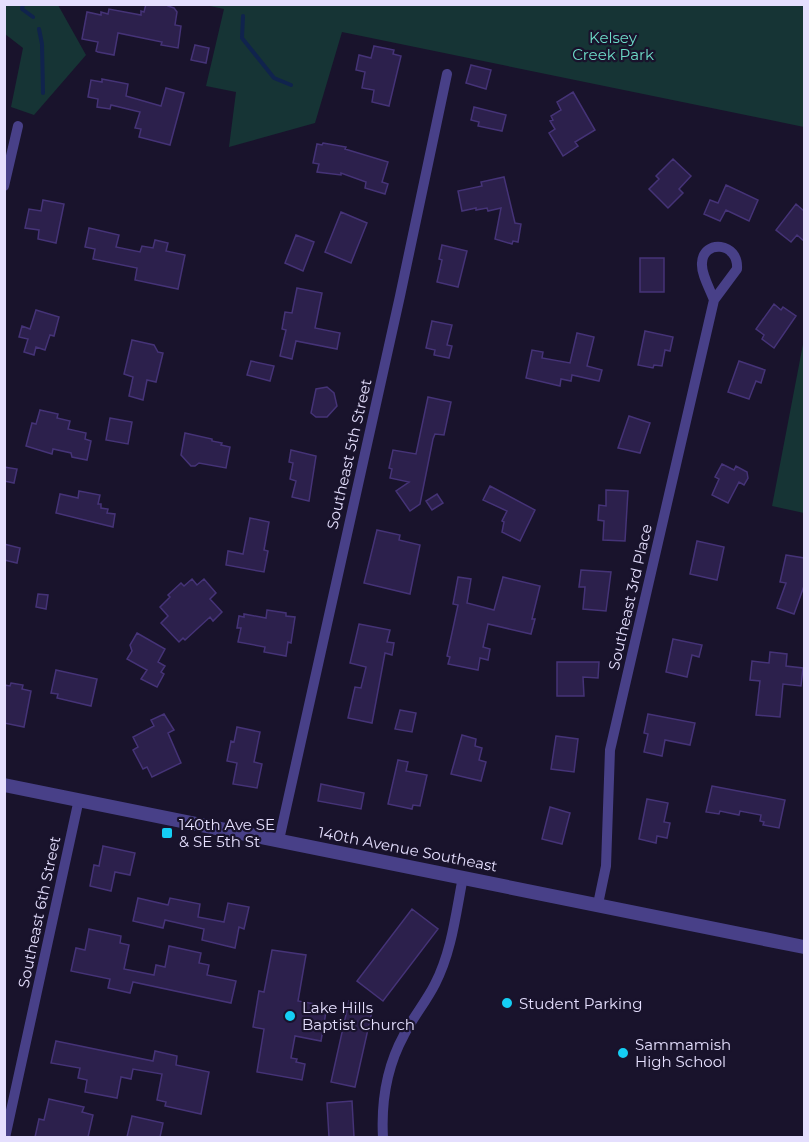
<svg xmlns="http://www.w3.org/2000/svg" width="809" height="1142" font-family="Montserrat,sans-serif">
<style>
.green{fill:#163435}
.lines{fill:none;stroke-linecap:round;stroke-linejoin:round}
.stream{stroke:#10234d;stroke-width:4}
.building{fill:#2c204c;stroke:#453377;stroke-width:1.5}
.minor{stroke:#484088;stroke-width:10}
.tertiary{stroke:#484088;stroke-width:14}
.poi-dot{fill:#15cef4;stroke:#19132c;stroke-width:2}
.labels{text-anchor:middle;dominant-baseline:central;stroke-width:4.5;stroke-linejoin:round;paint-order:stroke}
.park-label{font-size:15px;fill:#6ddcc8;stroke:#19132c}
.street-label{font-size:15px;fill:#e5dffe;stroke:#19132c}
.poi-label{font-size:15px;fill:#e5dffe;stroke:#19132c;text-anchor:start}
</style>
<rect width="100%" height="100%" fill="#19132c"/>
<path class="green" d="M5 4 58 5 86 55 34 115 11 107 23 48 5 34Z
M205 5H804V127L342 32 315 123 229 147 236 92 206 86 224 9Z
M804 339V513L772 506Z"/>
<g class="lines">
<path class="stream" d="M23 4 22 9 33 17
M243 16 242 38 274 78 291 85
M39 29 42 44 43 93"/>
</g>
<path class="building" d="M146 4H168V6L174 8 177 12 175 25 181 26 178 48 161 45 162 42 118 33 114 55 98 52 96 51 98 42 82 39 87 12 101 15V12L108 14 109 9 141 15V11L144 12Z
M195 45 209 48 206 63 191 60Z
M374 46 394 50 393 54 401 56 389 106 372 102 374 90 362 88 365 72 356 70 359 55 371 58Z
M471 65 491 70 486 89 466 83Z
M102 79 128 84 126 96 161 106 166 88 184 93 170 145 139 137 141 129 135 128 140 112 111 105 110 109 97 107 98 99 88 97 91 80 102 82Z
M573 92 595 130 575 142 578 146 563 156 549 133 555 129 550 121 553 120 551 116 561 110 557 102Z
M474 107 506 115 502 131 478 126 479 122 471 120Z
M323 143 346 147 345 149 388 162 382 182 388 184 385 194 365 188 366 182 341 173V175L317 172 319 164 313 163 317 144 322 145Z
M673 159 691 176 679 189 683 193 668 208 649 189 659 179 656 176Z
M504 177 515 223 521 224 518 242 513 241 512 244 495 239 501 208 488 211 487 208 476 210V208L462 211 458 191 482 186 481 182Z
M726 185 758 200 749 221 726 210 720 221 704 214 710 200 718 203Z
M43 200 64 204 56 243 38 239 39 230 25 228 29 209 41 211Z
M796 204 804 211V241L797 235 791 242 776 230Z
M341 212 367 223 351 263 325 252Z
M89 228 119 235 116 247 140 252 142 246 153 248 155 240 168 243 166 251 185 255 178 289 135 280 137 268 93 259 95 249 85 247Z
M296 235 314 242 303 271 285 263Z
M442 245 467 251 458 287 437 282 442 260 439 259Z
M640 258H664V292H640Z
M297 288 322 293 315 328 340 333 337 349 296 341 292 359 280 356 286 330 282 329 285 312 292 313Z
M774 304 781 310 783 307 796 316 774 348 762 339 764 335 756 329Z
M36 310 59 317 54 336 50 335 45 350 36 347 34 355 24 352 28 339 19 337 22 326 30 329Z
M432 321 452 325 447 345 452 346 449 358 434 355 435 350 426 348Z
M645 331 673 337 670 351 665 350 662 366 654 365 653 368 638 365Z
M577 333 594 337 587 366 602 370 599 381 572 375 571 381 561 379 560 386 526 378 532 350 543 352 542 358 570 363Z
M132 340 154 345 158 352 163 353 156 382 147 380 143 400 129 396 133 377 124 374Z
M251 361 274 366 270 381 247 375Z
M739 361 765 370 761 383 756 381 749 399 728 392Z
M327 387 334 393 337 406 327 417H316L311 413 316 389Z
M428 397 451 402 444 435 435 434 433 439 420 504 410 511 396 491 409 482 390 478 392 469 389 468 393 450 416 454Z
M40 410 58 414 57 418 70 421 68 429 86 433 85 439 91 441 87 460 72 457 71 453 53 449 52 454 26 446 32 423 36 424Z
M629 416 650 423 640 453 618 448Z
M110 418 132 422 128 444 106 440Z
M185 433 212 439V441L222 443 221 445 230 447 226 468 199 463 195 466H191L181 455Z
M291 450 316 456 309 501 292 497 296 481 290 479 293 463 289 462Z
M722 464 734 470 736 466 747 472 748 478 744 485 739 482 728 503 712 495 719 479 715 477Z
M4 467 17 469 14 483 4 481Z
M490 486 535 510 520 541 502 532 504 522 502 521 507 511 483 500Z
M606 490 628 491 625 541 603 540 604 521 598 520 599 505 606 506Z
M79 491 100 495 98 504H101V508L108 509 107 513 115 514 113 527 56 513 60 494 78 498Z
M437 494 443 503 432 510 426 501Z
M250 518 269 522 264 550 268 551 264 572 226 565 228 551 243 554Z
M377 530 400 535 399 540 420 545 410 594 364 583Z
M697 541 724 547 717 580 690 574Z
M4 544 20 548 17 563 4 560Z
M786 555 804 558V586L794 614 777 608 786 583 780 582Z
M581 570 611 572 606 611 583 609 585 587H579Z
M458 577 471 579 467 603 494 610 503 577 540 586 532 619H535L531 634 488 624 483 647 490 649 488 660 480 658 478 670 448 664 450 657 447 656 458 605 453 604Z
M192 579 197 585 204 579 216 593 210 599 222 612 213 621 210 617 185 640 183 638 179 642 161 623 168 616 160 607 170 597 168 595 181 583 184 586Z
M38 594 48 595 46 609 36 607Z
M267 610 286 613V616L295 617 291 643 288 642 286 656 264 652 265 647 238 642 241 628H237L239 616 244 617V614L266 618Z
M359 624 390 630 387 642 394 643 392 655 385 653 372 723 348 718 355 687 361 688 366 667 350 663Z
M137 633 165 649 158 662 165 666 161 672 164 674 157 687 141 679 147 670 127 659 132 651 130 645Z
M673 639 702 645 699 657 692 655 687 677 666 672Z
M770 652 787 654 786 666 803 668 801 686 783 684 780 717 756 715 760 681 750 680 752 661 769 663Z
M557 662H599L598 678 583 677 584 696H557Z
M56 670 97 679 91 706 57 698 58 694 51 693Z
M11 683 23 685 22 689 31 691 24 727 4 723V685L10 686Z
M400 710 416 713 412 732 395 729Z
M164 714 174 730 168 733 181 763 152 777 147 767 143 769 133 750 138 747 133 737 154 726 151 720Z
M648 714 695 723 690 745 665 740 662 756 644 752 648 734 644 733Z
M237 727 260 732 254 762 262 764 257 788 233 784 237 763 227 761 231 741 234 742Z
M462 735 476 739 475 746 482 748 479 760 486 762 481 781 451 774Z
M556 736 578 739 574 772 551 769Z
M398 760 408 762 406 771 427 775 420 806 413 805 412 809 388 804Z
M321 784 364 793 361 809 318 801Z
M712 786 785 800 779 828 763 825 764 822 760 821 761 815 740 811 739 815 720 811 719 814 706 812Z
M647 799 668 803 664 822 670 823 667 838 657 836 656 843 639 839Z
M550 807 570 813 562 844 542 839Z
M103 846 135 853 130 875 115 872 111 891 90 886 94 865 99 866Z
M138 898 168 905 170 898 200 904 198 917 224 922 228 903 249 907 244 929 239 927 235 948 202 940 204 929 165 920 163 928 133 921Z
M412 909 438 929 383 1001 357 981Z
M89 929 121 936 120 943 129 945 124 969 154 975 156 965 165 967 169 946 201 953 199 963 209 965 207 975 236 981 231 1003 133 982 130 993 108 988 110 979 71 971 76 948 85 950Z
M272 950 306 955 298 1001 327 1006 321 1041 295 1036 291 1058 297 1059 296 1062 305 1064 302 1080 257 1072 264 1029 253 1027 259 991 264 992Z
M349 1001 373 1007 355 1087 331 1082Z
M56 1041 153 1061 155 1051 177 1056 176 1065 209 1072 201 1114 165 1106 166 1102 157 1100 162 1074 133 1069 131 1079 121 1077 117 1098 85 1092 87 1080 78 1078 80 1068 51 1063Z
M49 1099 84 1107 82 1112 93 1115 88 1137H35L39 1119 44 1120Z
M352 1101 354 1137H329L327 1103Z
M132 1116 163 1123 160 1137H127Z"/>
<g class="lines">
<path class="minor" d="M4 186 18 126
M279 840 400 296 447 74
M598 904 606 866 610 750 714 300C710 289 701 274 702 263 703 239 739 242 737 269L714 300
M5 1138 79 799
M383 1138C381 1102 387 1066 404 1035 413 1017 426 1002 435 984 452 951 456 912 463 877"/>
<path class="tertiary" d="M4 785 804 947"/>
</g>
<g class="poi-dot">
<rect x="161" y="827" width="12" height="12" rx="3"/>
<circle cx="507" cy="1003" r="6"/>
<circle cx="290" cy="1016" r="6"/>
<circle cx="623" cy="1053" r="6"/>
</g>
<g class="labels">
<g class="park-label">
<text x="613" y="37">Kelsey<tspan x="613" dy="17">Creek Park</tspan></text>
</g>
<g class="street-label">
<text transform="translate(349 454) rotate(-77)">Southeast 5th Street</text>
<text transform="translate(630 597) rotate(-77)">Southeast 3rd Place</text>
<text transform="translate(408 849) rotate(11)">140th Avenue Southeast</text>
<text transform="translate(39 912) rotate(-78)">Southeast 6th Street</text>
</g>
<g class="poi-label">
<text x="179" y="824">140th Ave SE<tspan x="179" dy="17">&amp; SE 5th St</tspan></text>
<text x="519" y="1003">Student Parking</text>
<text x="302" y="1007">Lake Hills<tspan x="302" dy="17">Baptist Church</tspan></text>
<text x="635" y="1044">Sammamish<tspan x="635" dy="17">High School</tspan></text>
</g>
</g>
<rect width="809" height="1142" fill="none" stroke="#e5dffe" stroke-width="12"/>
</svg>
